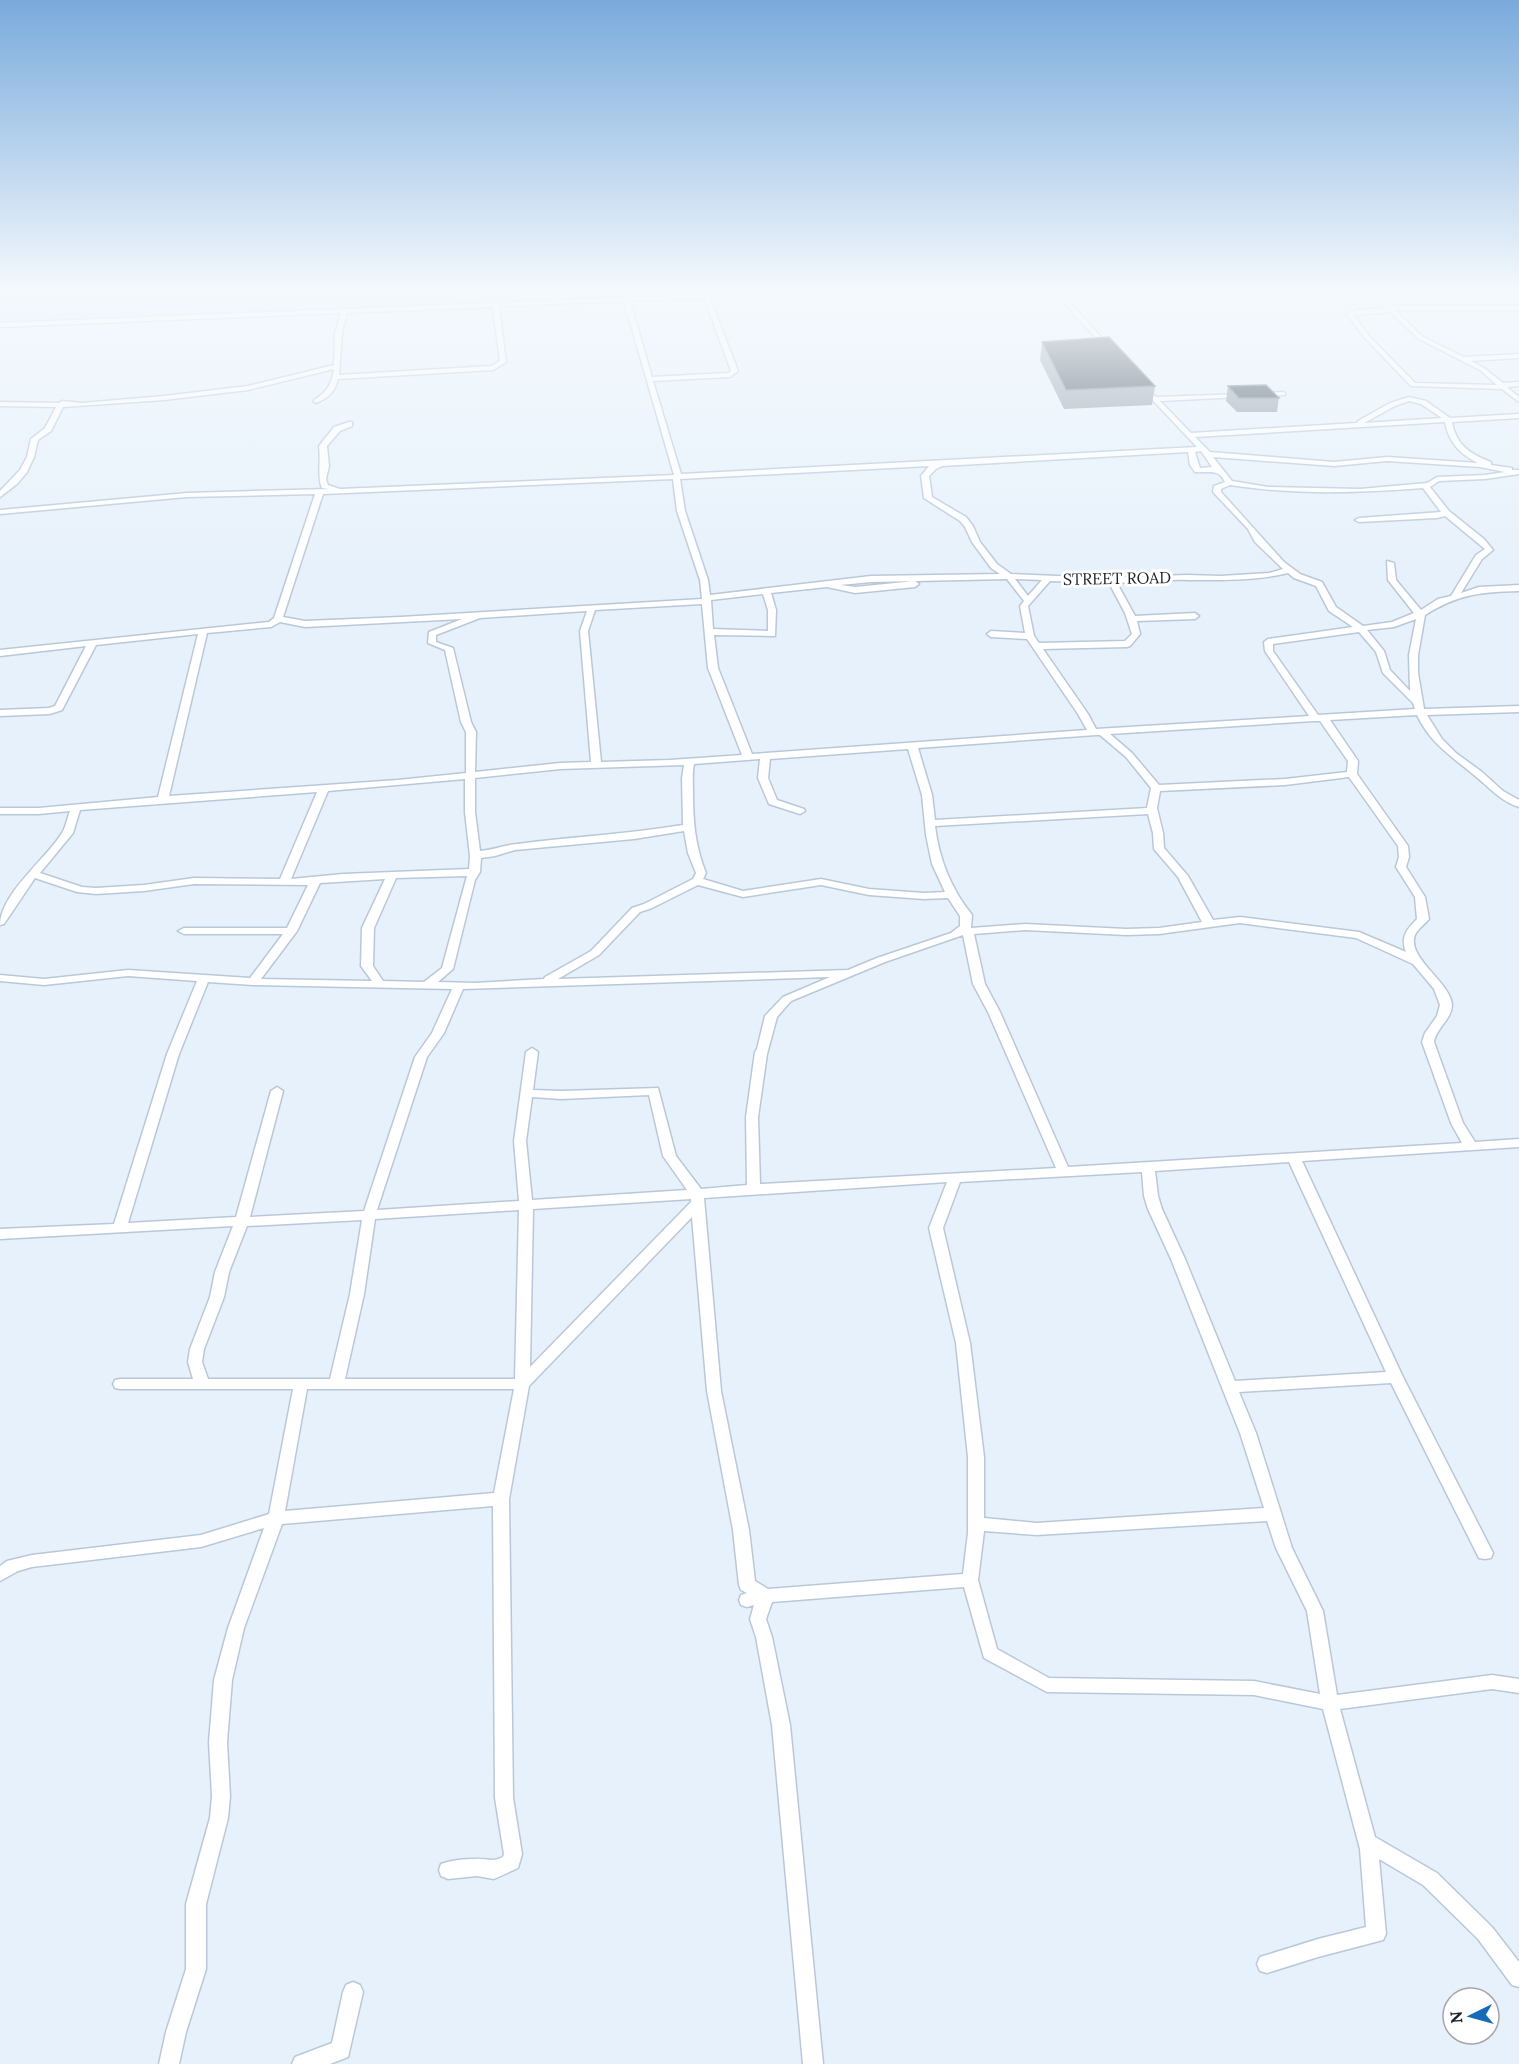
<svg xmlns="http://www.w3.org/2000/svg" width="1519" height="2064" font-family="Lora,serif">
<style>
.built{fill:#d0e5fc}
.lines{fill:none;stroke-linecap:round;stroke-linejoin:round}
.street-casing{stroke:#b9c8d9;stroke-width:3}
.street{fill:#fff;fill-rule:evenodd}
.wall{fill:#8e99a5}
.building{fill:#34414f;stroke:#6a7683;stroke-width:1.5}
.labels{text-anchor:middle;dominant-baseline:central;stroke-width:6;stroke-linejoin:round;paint-order:stroke}
.far-street-label{font-size:16px;fill:#1c2128;stroke:#fff}
</style>
<rect width="100%" height="100%" fill="#e7f1fb"/>
<path class="built" d="M0 291H623L625 297 0 321Z"/>
<g class="lines">
<defs>
<path id="street" d="M788 291H836L833 293 710 298 738 371 730 377 653 381 681 474 1197 447 1142 389 1141 388 1144 386 1156 397 1244 394V396L1242 397 1160 401 1191 433 1357 423 1358 421 1390 403 1409 397 1426 401 1450 418 1519 414V418L1452 422C1456 445 1470 454 1491 462V465L1512 468V470H1519V474L1485 479 1439 481 1430 487 1449 511 1484 539 1493 550 1482 559 1461 593 1479 587 1519 585V591C1481 592 1458 594 1425 615L1418 655V673L1424 709 1519 706V712L1427 715 1442 739 1456 753 1482 772 1503 791 1519 800V807C1500 801 1489 787 1474 775 1451 756 1430 743 1417 715L1330 720 1358 761 1357 774 1408 846 1409 857 1406 867 1425 897 1429 919C1425 924 1419 928 1416 933 1403 956 1451 982 1452 1005 1452 1019 1436 1028 1434 1042L1463 1123 1475 1142 1519 1139V1147L1302 1161 1403 1377 1493 1553 1491 1558 1485 1559 1479 1558 1391 1383 1239 1392 1256 1433 1292 1548 1323 1611 1337 1695 1492 1675 1519 1679V1693L1492 1689 1340 1709 1375 1837 1437 1873 1492 1927 1519 1962V1987L1512 1985 1478 1939 1423 1885 1379 1859 1386 1934 1383 1940 1318 1957 1267 1973 1260 1971 1257 1964 1260 1957 1318 1939 1366 1927 1360 1849 1323 1709 1254 1695 1047 1692 984 1658 964 1587 772 1602 766 1619 772 1637 790 1725 823 2064H803L772 1725 756 1637 750 1619 754 1605 747 1607 741 1605 739 1600 741 1595 747 1593 741 1590 739 1585 733 1530 707 1391 692 1217 529 1386 509 1499 513 1798 522 1854 518 1868 494 1879 477 1876 448 1879 441 1876 439 1870 441 1864C452 1860 464 1859 475 1859 488 1858 490 1863 503 1857L504 1854 495 1798 493 1506 282 1524 244 1628 232 1680 227 1742 230 1796 228 1818 206 1904V1969L186 2032 179 2064H159L166 2032 186 1969V1904L210 1818 212 1796 209 1742 214 1680 228 1628 264 1528 201 1547 32 1567 18 1571 0 1581V1566L7 1561 32 1555 201 1535 269 1514 293 1389H120L115 1388 113 1384 115 1380 120 1379H193L188 1362 190 1349 210 1297 215 1272 233 1226 0 1239V1229L114 1224 167 1054 197 981 128 976 44 985 0 981V975L44 979 128 970 250 978 283 934H184L178 931 184 928H287L308 885 194 884 144 891 96 894 77 892 35 878 4 924 0 925C0 894 46 859 62 833 66 827 67 818 70 811L39 814H0V808H39L158 797 198 634 96 645 62 710 50 714 0 716V710L49 708 55 706 86 646 0 656V650L269 622 274 618 315 494 187 497 0 514V510L187 493 328 489 322 488C317 478 321 459 319 446L334 427 349 422H352V426L340 431 327 446 329 466 326 479 328 485 340 489 674 475 624 301 499 306 506 362 493 370 338 379C335 392 328 398 316 403L314 402V400C327 392 332 384 334 369L248 390 164 400 63 407 51 431 38 440 34 457 27 472 17 484 0 497V491L20 470 27 457 31 439 45 428 56 407 0 406V402L59 403 62 401 82 403 164 396 248 386 334 365 335 333 341 313 0 327V323ZM704 298 731 371 728 373 652 377 630 301ZM493 307 500 361 491 366 339 375 342 333 347 313ZM1409 401 1421 404 1442 418 1364 423 1395 406ZM1445 422C1449 443 1460 454 1478 463L1387 457 1334 462 1210 452 1195 437ZM1201 451 1212 467 1200 468 1195 452ZM1188 452 1190 465 1195 472C1208 473 1219 468 1225 482L1214 486 1213 492 1248 529 1255 542 1283 569 1269 573 1221 576 1187 575 1104 578 1011 574 997 564 980 542 973 526 966 517 932 497 929 476 936 469 942 466ZM1213 457 1334 466 1387 461 1480 467 1505 472 1485 475 1437 477 1427 483 1360 489 1268 487 1232 481ZM929 466 921 476 924 498 960 521 965 527 972 542 991 568 1000 574 871 576 710 595 708 580 685 511 680 479ZM673 479 677 511 700 580 702 599 401 617 305 621 283 617 323 494ZM1230 485C1294 495 1358 493 1423 488L1441 512 1359 518 1355 520 1359 522 1437 518 1445 516 1485 549 1476 555 1451 596 1438 599 1421 610 1396 580 1394 563 1387 561 1388 580 1414 613 1392 622 1363 626 1336 607 1322 582 1300 574 1284 562 1221 492V489ZM1288 573 1294 578 1316 586 1329 611 1353 627 1268 639 1264 642 1265 651 1309 716 1096 729 1088 714 1043 649 1127 647 1130 646 1140 634 1137 621 1195 619 1199 616 1195 613 1135 616 1117 583C1141 582 1165 579 1189 580 1222 580 1254 581 1288 573ZM1007 579 1024 601 1020 606 1025 633 991 631 987 634 991 637 1027 639 1078 714 1087 730 752 754 718 668 714 635 775 636 776 610 771 593 827 587 855 593 915 587 919 584 915 581 855 587 840 585 871 582ZM1015 579 1042 580 1028 596ZM1050 581 1109 583 1125 613 1132 634 1125 641 1039 643 1034 636 1028 606ZM763 594 768 610V631L713 629 711 600ZM702 604 708 668 742 755 670 760 601 762 588 631 595 610ZM587 611 580 631 591 762 560 763 475 772 476 732 471 722 453 648 436 642V635L480 618ZM462 619 429 632 428 643 445 650 461 722 466 732V773L398 780 169 796 207 633 271 627 280 622 305 627ZM1416 619 1409 655 1410 691 1390 670 1384 651 1367 630 1394 627ZM1359 632 1376 652 1383 673 1413 703 1415 709 1318 715 1273 651V644ZM1313 721H1320L1348 761 1347 772 1285 779 1159 785 1132 753 1110 734ZM1096 735H1100L1126 757 1151 788 1147 808 935 820 932 795 918 748ZM908 749 922 795 926 835 932 864 945 892 924 893 869 889 821 879 743 891 703 879 706 873C695 846 693 821 693 793 693 783 692 774 694 764L760 759 758 778 769 804 800 814 805 811 804 809 777 800 768 778 770 759ZM684 765 682 778 683 825C628 834 572 837 517 844 504 845 493 850 480 851L475 812V778L560 769ZM1349 777 1398 846 1399 857 1396 867 1415 897 1417 919C1407 929 1400 937 1406 952L1359 932 1240 917 1213 920 1188 876 1164 848 1163 833 1157 808 1160 791 1285 785ZM465 779V812L470 856 469 869 343 874 291 879 328 791ZM317 792 280 879 194 878 144 885 96 888 82 887 40 873 73 833 80 810ZM1148 814 1153 833 1154 849 1178 877 1202 922 1159 928 1126 929 1025 924 971 928 972 915C951 889 939 859 935 826ZM684 831 688 853 696 873 693 879 644 904 632 908 591 951 545 977 544 979 475 983 438 982 453 969 475 880 480 872 481 858 495 856 515 850 634 839ZM467 876 442 968 424 982 383 981 373 966 374 928 396 878ZM385 879 362 928 361 966 372 981 261 979 297 931 320 883ZM698 885 743 897 821 885 869 895 924 899 948 898 960 916V926L951 933 877 958 848 970 558 979 599 955 640 912 652 908ZM1240 923 1356 938 1413 964 1434 989 1440 1005 1437 1016 1425 1033 1422 1042 1451 1123 1462 1143 1068 1167 1000 1012 985 984 974 934 1025 930 1126 935 1159 934ZM963 935 973 984 988 1012 1056 1168 760 1184 758 1117 767 1054 777 1017 791 1001 885 962ZM830 977 783 997 765 1016 757 1049 755 1052 746 1117 747 1185 701 1189 676 1156 658 1088 561 1091 533 1090 538 1052 532 1048 526 1052 514 1141 519 1201 377 1210 427 1057 444 1033 463 989ZM208 982 253 985 452 989 432 1033 415 1057 364 1211 250 1217 283 1091 277 1087 271 1091 236 1217 128 1223 179 1054ZM649 1095 663 1156 687 1190 532 1200 526 1141 532 1097 561 1099ZM1289 1162 1386 1372 1235 1381 1185 1259 1162 1209 1158 1196 1155 1171ZM1142 1172 1144 1196 1148 1209 1171 1259 1240 1433 1264 1508 1037 1523 984 1518V1457L970 1343 943 1228 960 1182ZM947 1182 929 1228 956 1343 968 1457V1533L963 1574 768 1589 755 1581 749 1530 721 1391 704 1198ZM691 1199V1202L530 1367 533 1209ZM519 1210 515 1379H345L364 1294 375 1219ZM362 1220 350 1294 330 1379H208L202 1362 204 1349 224 1297 229 1272 247 1226ZM307 1389H514L494 1493 285 1511ZM1267 1521 1276 1548 1307 1611 1320 1694 1254 1681 1049 1678 997 1649 978 1580 984 1531 1037 1535Z
M1053 291H1059L1110 347V349H1106Z
M1368 291H1375L1391 306H1519V310H1395L1423 337 1464 357 1519 354V358L1471 361 1484 368 1503 383 1519 382V386L1507 387 1519 397V402L1502 389 1411 386 1365 338 1347 314 1357 310 1386 308ZM1390 312 1419 339 1480 370 1497 385 1415 383 1369 336 1354 315Z
M1283 392 1285 393V395L1260 397 1257 395 1260 393Z
M353 1982 360 1985 363 1992 348 2057 330 2064H292L295 2057 332 2043 343 1992 346 1985Z"/>
</defs>
<use href="#street" class="street-casing"/>
<use href="#street" class="street"/>
</g>
<path class="wall" d="M1042 342 1155 386 1152 405 1064 409 1040 360Z
M1228 386 1279 398 1277 412H1237L1226 401Z"/>
<path class="building" d="M1109 337 1155 386 1066 390 1042 342Z
M1266 385 1279 398H1239L1228 386Z"/>
<linearGradient id="sky" x2="0" y2="1"><stop stop-color="#79aadc"/><stop offset="0.5" stop-color="#f4f9fd"/><stop offset="1" stop-color="#f4f9fd" stop-opacity="0"/></linearGradient>
<rect width="1519" height="580" fill="url(#sky)"/>
<g class="labels">
<g class="far-street-label">
<text transform="translate(1117 578) rotate(-1)">STREET ROAD</text>
</g>
</g>
<g transform="translate(1471 2016) rotate(265)"><circle r="28" fill="#ffffff" stroke="#a4a6a9" stroke-width="1.5"/>
<path d="M0-4.5L10 22L0 15L-10 22Z" fill="#166bb9"/>
<text y="-9" font-size="16" font-weight="bold" text-anchor="middle" fill="#1c2128">N</text>
</g>
</svg>
